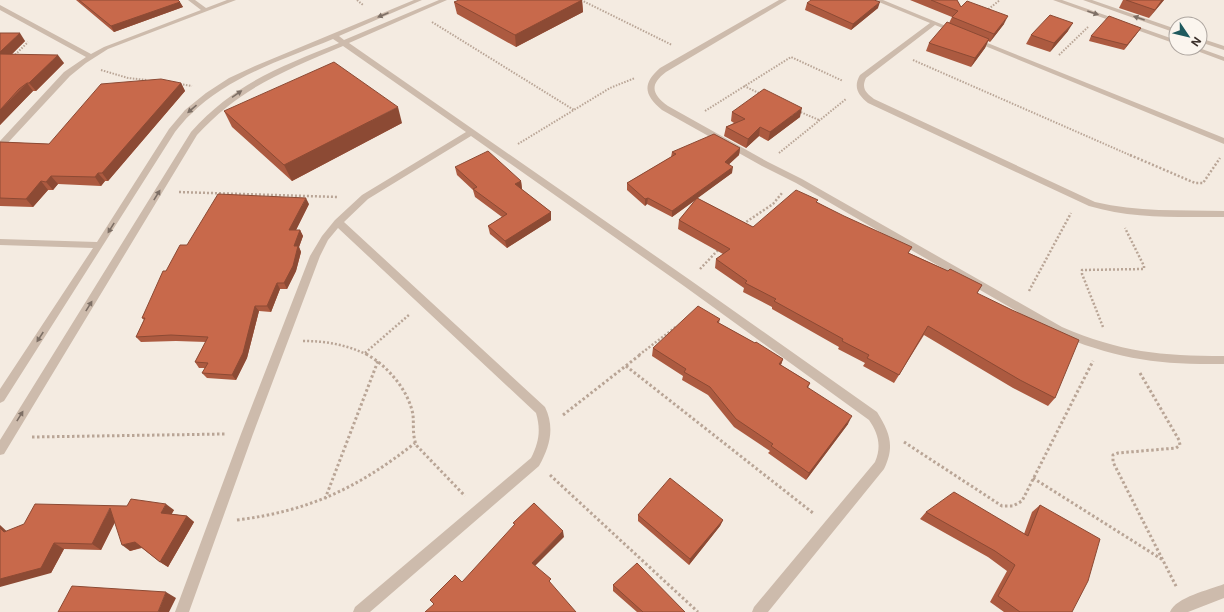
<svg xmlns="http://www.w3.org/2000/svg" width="1224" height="612" font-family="Inter,sans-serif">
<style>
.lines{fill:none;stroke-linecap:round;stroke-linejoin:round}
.path-far2{stroke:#b9a596;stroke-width:2;stroke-dasharray:1.5 1.5;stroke-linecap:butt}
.path-far1{stroke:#b9a596;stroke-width:2.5;stroke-dasharray:2 2;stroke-linecap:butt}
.path{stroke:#b9a596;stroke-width:3;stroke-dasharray:2.5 2.5;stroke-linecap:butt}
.minor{fill:#cdbbac;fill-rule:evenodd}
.wall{fill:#ac5a40}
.shaded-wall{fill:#8c4a34}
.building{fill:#c8694b;stroke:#8c4a34}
.oneway{fill:#7d6f65}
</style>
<rect width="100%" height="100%" fill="#f4ebe1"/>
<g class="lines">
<path class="path-far2" d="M357 0 363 5
M581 0 672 45
M986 11 1000 0
M432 22 574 110
M1059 55 1088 27
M13 57 28 42
M913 60 1132 156
M101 70 128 78 147 80
M180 84 192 86
M744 86 761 94
M705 111 791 57 843 81
M798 111 819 120
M518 144 610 88 635 78
M779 153 846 99"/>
<path class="path-far1" d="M1130 155 1195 183H1203L1220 158
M179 192 338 197
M743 224 773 204 782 193
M700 269 718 250
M1029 291 1071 213
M1103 327 1082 274V270L1144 269V266L1125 228
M303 341C327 341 347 345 368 355
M365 353 410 314
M639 355 677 326"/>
<path class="path" d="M366 354C387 365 409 391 413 415 414 425 412 437 417 446L465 496
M626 366 813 513
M1140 373 1179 440 1180 445 1176 448 1118 453 1113 455V462L1177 588
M563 415 641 354
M32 437 225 434
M904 442 1002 506H1013L1022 501 1093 361
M550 475 698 612
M1033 478 1163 560
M325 499 378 361
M237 520C309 511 358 488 415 443"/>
<path class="minor" d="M188 0H195L206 8 227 0H236L108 49 86 63 70 76 3 148 0 149V141L64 72 86 57 0 10V5L91 54 104 47 201 10Z
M414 0H422L339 36 344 40 439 0H447L349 43 690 280 877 412C890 433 895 446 884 469L768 612H752L754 607 875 462C882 446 878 433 869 420L684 286 471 136 368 199 344 222 545 407C555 428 550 446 539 466L370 612H353L355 607 531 458C539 442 541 430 536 413L338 228 328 240 320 256 253 434 189 612H175L241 434 310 256 322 236 335 220 362 195 466 132 343 46C285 71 241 87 197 135L4 454 0 455V440L191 132C235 83 280 67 339 43L333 39C285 59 229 76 191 114 185 119 180 126 175 132L4 401 0 403V389L93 248 0 245V239L97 242 169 129 185 110 206 93 229 78 255 66Z
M779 0H787L666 72C649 85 652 94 668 106L768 162 802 179 1062 327C1120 352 1161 356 1224 356V364C1158 365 1116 359 1054 333L796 183 762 166 662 110C644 95 642 84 660 68Z
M874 0H883L958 31 955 33 935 25 866 78C861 88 866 93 874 99L1095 202C1137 212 1180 210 1224 211V217C1178 217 1133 219 1089 206L868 103C858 95 853 87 860 75L930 23Z
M1053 0H1062L1176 40V44Z
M1083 0H1092L1176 29V33Z
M975 38 1224 138V144L973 41 972 40Z
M1200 38 1224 46V50L1200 42Z
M1189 48H1199L1224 57V61Z
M1224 584V598L1188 612H1170C1176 597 1209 590 1224 584Z"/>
</g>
<path class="wall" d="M76 0H178L183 7 114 32Z
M582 0 583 12 516 47 457 14 454 2Z
M910 0H957L961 7 1004 24 990 42 988 41 985 48 971 67 926 51 929 43 949 23 952 17Z
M1123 0H1164L1149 18 1119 8Z
M807 3 878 8 851 30 805 10Z
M1068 31 1050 52 1026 44 1031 35Z
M1138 32 1124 50 1089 41 1091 36Z
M0 33 25 41 12 54 64 63 36 91H33L26 98 0 125Z
M181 83 185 91 108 181H105L101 186 58 184 53 190H48L33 207 0 206V142L49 144Z
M224 111 402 123 292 181 232 127Z
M732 112 800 117 768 141 759 136 746 148 724 136 726 127 734 123 731 121Z
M740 148 739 155 729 164 732 173 697 198 753 227 817 202 909 253 948 271 982 285 977 293 1055 398 1048 406 1013 388 924 335 894 383 863 366 865 363 838 349 839 347 772 309V307L743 292 744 288 715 268 716 259 723 254 678 229 679 220 697 199 672 217 647 204 645 206 627 190V183L671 157 672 152Z
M455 167 521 181 522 189H521L551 212V220L507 248 490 234 488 226 502 217 475 197 473 190 457 175Z
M309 204 296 230H300L303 236 299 247 301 252 296 271 287 289H280L271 312 259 311 247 358 236 380 207 378 202 373 205 368H199L195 362 206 342 176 341 141 342 136 337 144 320 142 318 166 271 187 245Z
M720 319 719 323 783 359 781 365 810 383 808 388 848 424 806 480 768 453 770 451 734 427 708 395 682 380 683 376 652 356 653 348Z
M1040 505 1072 612H1004L990 602 1007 571 988 557 920 519 926 512 1024 534 1032 512Z
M174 510 171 514 187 516 194 522 168 567 160 562 142 548 130 551 115 522 101 550 64 549 51 573 7 531Z
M638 515 723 520 720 526 689 565 638 521Z
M613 585 685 612H637L613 591Z"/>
<path class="shaded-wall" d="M582 0 583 12 516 47 515 35Z
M1162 0H1164L1149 18 1155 10Z
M180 2 183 7 114 32 111 26Z
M880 2 878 8 851 30 853 24Z
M1008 16 1004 24 990 42 994 34Z
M1073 23 1068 31 1050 52 1054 43Z
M1141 28 1138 32 1124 50 1127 45Z
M20 33 25 41 3 63 0 58V52Z
M989 39 985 48 971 67 975 58Z
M58 55 64 63 36 91 29 83Z
M27 83 33 91 0 125V110Z
M181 83 185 91 108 181 102 173Z
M398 107 402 123 292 181 284 165Z
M802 108 800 117 768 141 770 132Z
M760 127 759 136 746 148 748 139Z
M740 148 739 155 724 169 725 162Z
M733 167 732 173 672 217V211Z
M98 173 105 181 101 186 95 177Z
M51 176 58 184 53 190 46 182Z
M41 181 48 190 33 207 26 199Z
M521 181 522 189 516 192 515 184Z
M306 198 309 204 293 236 289 230Z
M648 198 647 204 645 206V199Z
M551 212V220L507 248 505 241Z
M300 230 303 236 299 247 301 252 296 271 287 289 284 283 294 246Z
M277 283 280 289 271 312 267 306Z
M255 306 259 311 247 358 236 380 232 375Z
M783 359 780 367 779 364Z
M852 416 848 424 806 480 809 473Z
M166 504 174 510 169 519 161 513Z
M110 508 119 514 101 550 92 544Z
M187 516 194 522 168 567 160 562Z
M723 520 720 526 689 565 690 559Z
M0 525 14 538 4 532 0 528Z
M563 531 564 537 533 568 532 563Z
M135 542 143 547 130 551 122 545Z
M54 543 64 549 51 573 0 587V579Z
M166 592 176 598 169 612H158Z"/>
<path class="building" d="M79 0H178L180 2 111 26Z
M459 0H582L515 35 454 2Z
M811 0H874L880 2 853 24 807 3Z
M931 0H957L961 7 967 1 1008 16 994 34 952 17 958 11Z
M1126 0H1162L1155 10Z
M1050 15 1073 23 1054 43 1031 35Z
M1109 16 1141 28 1127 45 1091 36Z
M947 22 989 39 975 58 929 43Z
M0 33H20L0 52Z
M0 54 58 55 29 83H27L19 89 0 110Z
M334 62 398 107 284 165 224 111Z
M161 79 181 83 102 173H98L95 177 51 176 46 182 41 181 26 199 0 198V142L49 144 101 84Z
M764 89 802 108 770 132 760 127 748 139 726 127 745 119 732 112Z
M714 134 740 148 725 162 733 167 672 211 648 198 645 199 627 183 676 154 672 152Z
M488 151 521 181 515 184 551 212 505 241 488 226 507 214 473 189 477 187 455 167Z
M796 190 818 200 816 202 844 216 912 247 908 253 948 271 950 269 982 285 977 293 1012 310 1079 340 1055 398 1020 380 928 326 899 375 867 358 869 355 842 341 843 339 774 301 776 299 745 283 747 281 716 259 730 249 679 220 697 198 753 227Z
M218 194 306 198 289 230H300L294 246H298L293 266 284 283H277L267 306H255L243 353 232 375 202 373 208 363 195 362 208 337 171 335 136 337 145 318H142L163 271H166L180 245H187Z
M698 306 720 319 717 322 755 343 756 342 783 359 779 364 810 383 807 387 852 416 809 473 771 446 773 444 736 419 710 387 684 372 686 369 653 348Z
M670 478 723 520 690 559 638 515Z
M954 492 1028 536 1040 505 1100 539 1088 581 1072 612H1020L998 596 1015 565 995 551 926 512Z
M131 499 166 504 161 513 187 516 160 562 135 542 122 545 110 508 92 544 54 543 41 568 0 579V528L4 532 24 524 35 504 127 506Z
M534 503 563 531 532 563 551 579 549 581 576 612H425L434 604 430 600 455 575 462 582 515 524 513 523Z
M637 563 685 612H643L613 585Z
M72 586 166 592 158 612H58Z"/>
<defs><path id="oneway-solid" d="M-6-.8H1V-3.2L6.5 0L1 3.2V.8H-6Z"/></defs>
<g class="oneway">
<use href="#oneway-solid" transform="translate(1093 13) rotate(19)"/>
<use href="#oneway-solid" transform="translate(383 15) rotate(157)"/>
<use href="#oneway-solid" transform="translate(1139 18) rotate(-161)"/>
<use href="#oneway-solid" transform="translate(237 94) rotate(-34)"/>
<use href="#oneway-solid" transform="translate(192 109) rotate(139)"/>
<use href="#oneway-solid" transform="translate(157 195) rotate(-58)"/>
<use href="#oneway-solid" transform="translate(111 228) rotate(122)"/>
<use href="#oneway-solid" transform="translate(89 306) rotate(-58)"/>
<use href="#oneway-solid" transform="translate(40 337) rotate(123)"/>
<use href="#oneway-solid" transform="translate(20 416) rotate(-58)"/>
</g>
<g transform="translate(1188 36) rotate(125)"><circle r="19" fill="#fbf5ee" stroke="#aea6a0"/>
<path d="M0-3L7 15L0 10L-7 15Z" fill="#1f5a5e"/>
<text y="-6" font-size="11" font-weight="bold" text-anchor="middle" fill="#3b302b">N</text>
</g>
</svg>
